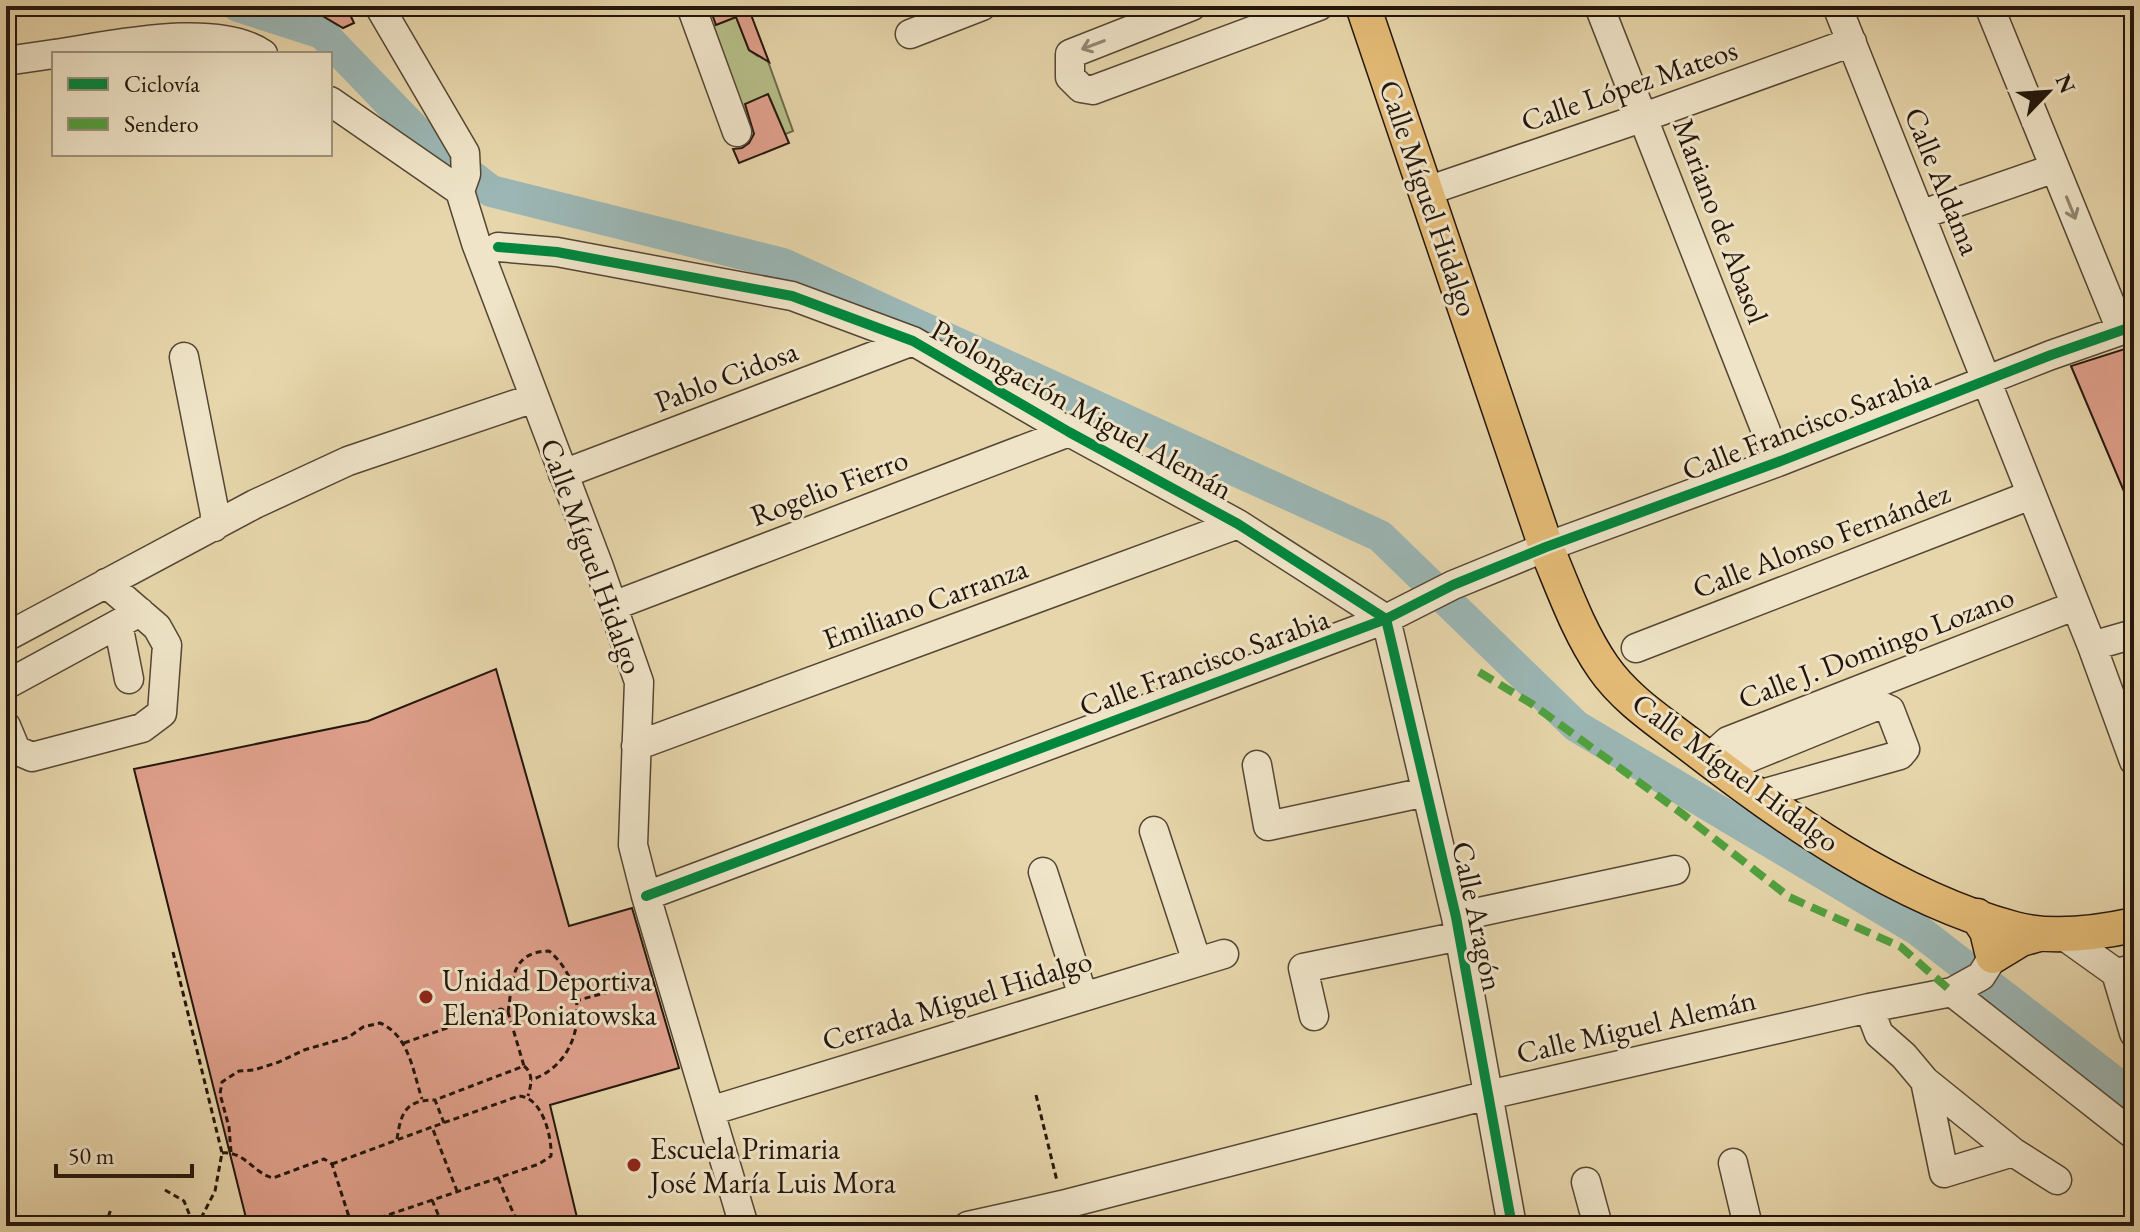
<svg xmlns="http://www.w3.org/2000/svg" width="2140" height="1232" font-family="'EB Garamond',serif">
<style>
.green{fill:#b6be88;stroke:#6c6a4a;stroke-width:2}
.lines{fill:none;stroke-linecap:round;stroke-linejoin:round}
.river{stroke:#9bb6b4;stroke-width:32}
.building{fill:#e0a08c;stroke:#23160c;stroke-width:2}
.minor-casing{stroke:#544634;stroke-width:31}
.major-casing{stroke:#23160c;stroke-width:37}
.path{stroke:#23160c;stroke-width:3;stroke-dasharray:6 4;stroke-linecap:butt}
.minor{stroke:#efe4c8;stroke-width:28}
.major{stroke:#e4bb76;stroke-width:34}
.quiet{stroke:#50a13e;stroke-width:8;stroke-dasharray:16 8;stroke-linecap:butt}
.cycleway-casing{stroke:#efe4c8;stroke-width:15}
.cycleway{stroke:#00873e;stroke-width:10}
.oneway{stroke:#938773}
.poi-dot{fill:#8f2418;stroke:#efe4c8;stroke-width:3}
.labels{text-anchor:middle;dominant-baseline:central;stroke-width:6;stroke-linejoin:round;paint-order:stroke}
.street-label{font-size:30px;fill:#23160c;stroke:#efe4c8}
.poi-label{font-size:30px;fill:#23160c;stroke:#efe4c8;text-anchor:start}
</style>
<rect width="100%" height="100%" fill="#e7d6ab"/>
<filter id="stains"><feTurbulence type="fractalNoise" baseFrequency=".0025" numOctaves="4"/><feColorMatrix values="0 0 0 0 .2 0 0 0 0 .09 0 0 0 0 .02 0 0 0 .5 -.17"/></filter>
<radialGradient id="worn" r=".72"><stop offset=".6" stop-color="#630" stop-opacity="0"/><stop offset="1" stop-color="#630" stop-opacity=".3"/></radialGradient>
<path class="green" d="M736 17 749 50 758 56 765 53 793 131 750 149 705 29Z"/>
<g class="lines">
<path class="river" d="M238 6 322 33 426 141 491 191 783 264 1380 536 1576 726 1918 930 2134 1097"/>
</g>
<path class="building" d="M306 6H346L354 23 343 28Z
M709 6H762L750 12 769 62 749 50 736 17 716 25Z
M768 94 789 143 739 163 733 149 742 148 749 143 754 134 745 104Z
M2134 346V515L2071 366Z
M496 669 569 926 632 908 679 1068 550 1105 579 1226H248L134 769 368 721Z"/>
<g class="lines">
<defs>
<path id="minor" d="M379 6 465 153 466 174 460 191 476 243 599 567 639 682 633 845 646 896 744 1226
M691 6 737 132
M1192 6 1070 54V77L1081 88 1093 90 1319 6
M1599 6 1778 462
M1837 6 2092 646 2134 761
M1989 6 2121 330
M910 34 982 6
M55 54C110 46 216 21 263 54
M6 61 54 54
M330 101 460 191
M1427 191 1644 117 1852 42
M1920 215 2055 168
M498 247 557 252 792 296 913 341 1069 432 1238 524 1386 619 1456 917 1512 1226
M184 357 215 514 214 527
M563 474 913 341
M613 606 1069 432
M118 624 129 679
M6 637 255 504 348 461 534 398
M2092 646 2134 634
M1636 648 2031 495
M6 685 140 612
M6 726 16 750 32 757 142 728 162 713 167 645 157 627 106 583
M636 746 1238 524
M1708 759 1728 741 2074 606
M1257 765 1268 826 1426 792
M1724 771 1751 757 1879 705 1890 710 1905 749 1900 755 1758 795
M1154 831 1197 962
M1043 872 1083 996
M646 896 1386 619 1453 585 1546 547 1778 462 2051 355 2134 326
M1456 917 1675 870
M2060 933 2116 973 2134 969
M2116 973 2134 1033
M1952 992 2134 1135
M1869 1008 1879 1034 1904 1056 1925 1081 2013 1152 2057 1180
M1314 1016 1303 968 1460 936
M1925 1081 1944 1173 2013 1152
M710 1111 1224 954
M1733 1163 1748 1226
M1586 1182 1598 1226
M968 1226 1062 1205 1488 1095 1869 1008 1952 992 1981 976 2003 941"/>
<path id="major" d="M1363 6 1546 547C1563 587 1578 631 1603 667 1625 699 1659 721 1689 744 1784 818 1896 897 2014 929 2051 939 2097 933 2134 925
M1977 916 1987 931 1993 956 2021 939 2039 934"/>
</defs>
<use href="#minor" class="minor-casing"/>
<use href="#major" class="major-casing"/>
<path class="path" d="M173 952 222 1153 215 1191 197 1226
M575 1001 649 981
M508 1012C513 983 509 952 549 951 591 986 587 1061 531 1080
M404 1043 501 1009 508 1012 524 1066
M1036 1095 1057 1181
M444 1123 435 1100 524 1066C534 1074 531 1085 528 1096
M397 1139C401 1113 405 1100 435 1100
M231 1152 229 1127 220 1094 222 1082 239 1071 254 1070 279 1062 304 1050 349 1037 363 1027 380 1023C409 1035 413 1072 422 1099
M222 1153C245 1151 253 1173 273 1178L324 1159 332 1164 351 1223 345 1226
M332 1164 432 1127 457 1191
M498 1178 519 1226
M165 1190 184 1201 194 1226
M432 1200 443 1226
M351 1223 358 1225 498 1178 539 1164 551 1156C552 1136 542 1097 519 1096L432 1127
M105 1226 111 1209"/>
<use href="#minor" class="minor"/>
<use href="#major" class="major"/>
<path class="quiet" d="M1479 672 1532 704 1680 812 1789 897 1901 947 1952 992"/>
<defs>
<path id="cycleway" d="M498 247 557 252 792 296 913 341 1069 432 1238 524 1386 619 1456 917 1512 1226
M646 896 1386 619 1453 585 1546 547 1778 462 2051 355 2134 326"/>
</defs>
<use href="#cycleway" class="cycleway-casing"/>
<use href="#cycleway" class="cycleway"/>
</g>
<defs><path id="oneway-shaft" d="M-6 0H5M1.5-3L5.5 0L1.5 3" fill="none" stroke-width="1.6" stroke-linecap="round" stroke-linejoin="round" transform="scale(2)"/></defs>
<g class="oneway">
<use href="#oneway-shaft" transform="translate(1093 45) rotate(159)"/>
<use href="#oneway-shaft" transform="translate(2071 208) rotate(68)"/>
</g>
<g class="poi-dot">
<circle cx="426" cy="997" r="8"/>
<circle cx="634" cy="1165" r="8"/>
</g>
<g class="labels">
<g class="street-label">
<text transform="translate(1629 85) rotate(-19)">Calle López Mateos</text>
<text transform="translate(1943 181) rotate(68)">Calle Aldama</text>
<text transform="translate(1429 198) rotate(71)">Calle Míguel Hidalgo</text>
<text transform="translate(1721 221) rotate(69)">Mariano de Abasol</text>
<text transform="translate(726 376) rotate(-21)">Pablo Cidosa</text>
<text transform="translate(1082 409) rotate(29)">Prolongación Miguel Alemán</text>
<text transform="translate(1806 424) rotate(-21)">Calle Francisco Sarabia</text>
<text transform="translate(829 487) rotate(-21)">Rogelio Fierro</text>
<text transform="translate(1821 540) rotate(-21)">Calle Alonso Fernández</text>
<text transform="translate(592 556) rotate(70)">Calle Míguel Hidalgo</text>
<text transform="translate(925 603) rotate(-20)">Emiliano Carranza</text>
<text transform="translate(1876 647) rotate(-21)">Calle J. Domingo Lozano</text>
<text transform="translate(1204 662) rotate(-20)">Calle Francisco Sarabia</text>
<text transform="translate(1736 772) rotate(36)">Calle Míguel Hidalgo</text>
<text transform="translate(1478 916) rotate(78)">Calle Aragón</text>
<text transform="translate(957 1000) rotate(-17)">Cerrada Miguel Hidalgo</text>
<text transform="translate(1636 1026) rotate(-13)">Calle Miguel Alemán</text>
</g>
<g class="poi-label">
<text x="442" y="980">Unidad Deportiva<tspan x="442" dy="34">Elena Poniatowska</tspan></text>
<text x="650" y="1148">Escuela Primaria<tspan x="650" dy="34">José María Luis Mora</tspan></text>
</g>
</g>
<rect width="2140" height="1232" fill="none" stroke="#e7d6ab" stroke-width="32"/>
<rect x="8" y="8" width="2124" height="1216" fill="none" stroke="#23160c" stroke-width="4"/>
<rect x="16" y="16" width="2108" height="1200" fill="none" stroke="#23160c" stroke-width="2"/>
<rect x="52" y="52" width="280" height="104" fill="#efe4c8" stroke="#9d927d" stroke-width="2"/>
<rect x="68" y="78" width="40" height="12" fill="#00873e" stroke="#9d927d" stroke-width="2"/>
<text x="124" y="92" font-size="24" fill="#23160c">Ciclovía</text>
<rect x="68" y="118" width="40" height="12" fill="#50a13e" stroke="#9d927d" stroke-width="2"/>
<text x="124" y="132" font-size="24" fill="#23160c">Sendero</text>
<g transform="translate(2048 92) rotate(65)" stroke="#efe4c8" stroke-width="6" paint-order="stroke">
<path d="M0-6L14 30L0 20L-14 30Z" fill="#23160c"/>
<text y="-12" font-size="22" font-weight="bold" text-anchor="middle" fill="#23160c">N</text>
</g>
<path d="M56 1164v12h136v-12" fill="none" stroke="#23160c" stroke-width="4"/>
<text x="68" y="1164" font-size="24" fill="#23160c" stroke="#efe4c8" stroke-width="6" paint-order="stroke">50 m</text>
<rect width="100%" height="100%" filter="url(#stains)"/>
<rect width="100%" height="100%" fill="url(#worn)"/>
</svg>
